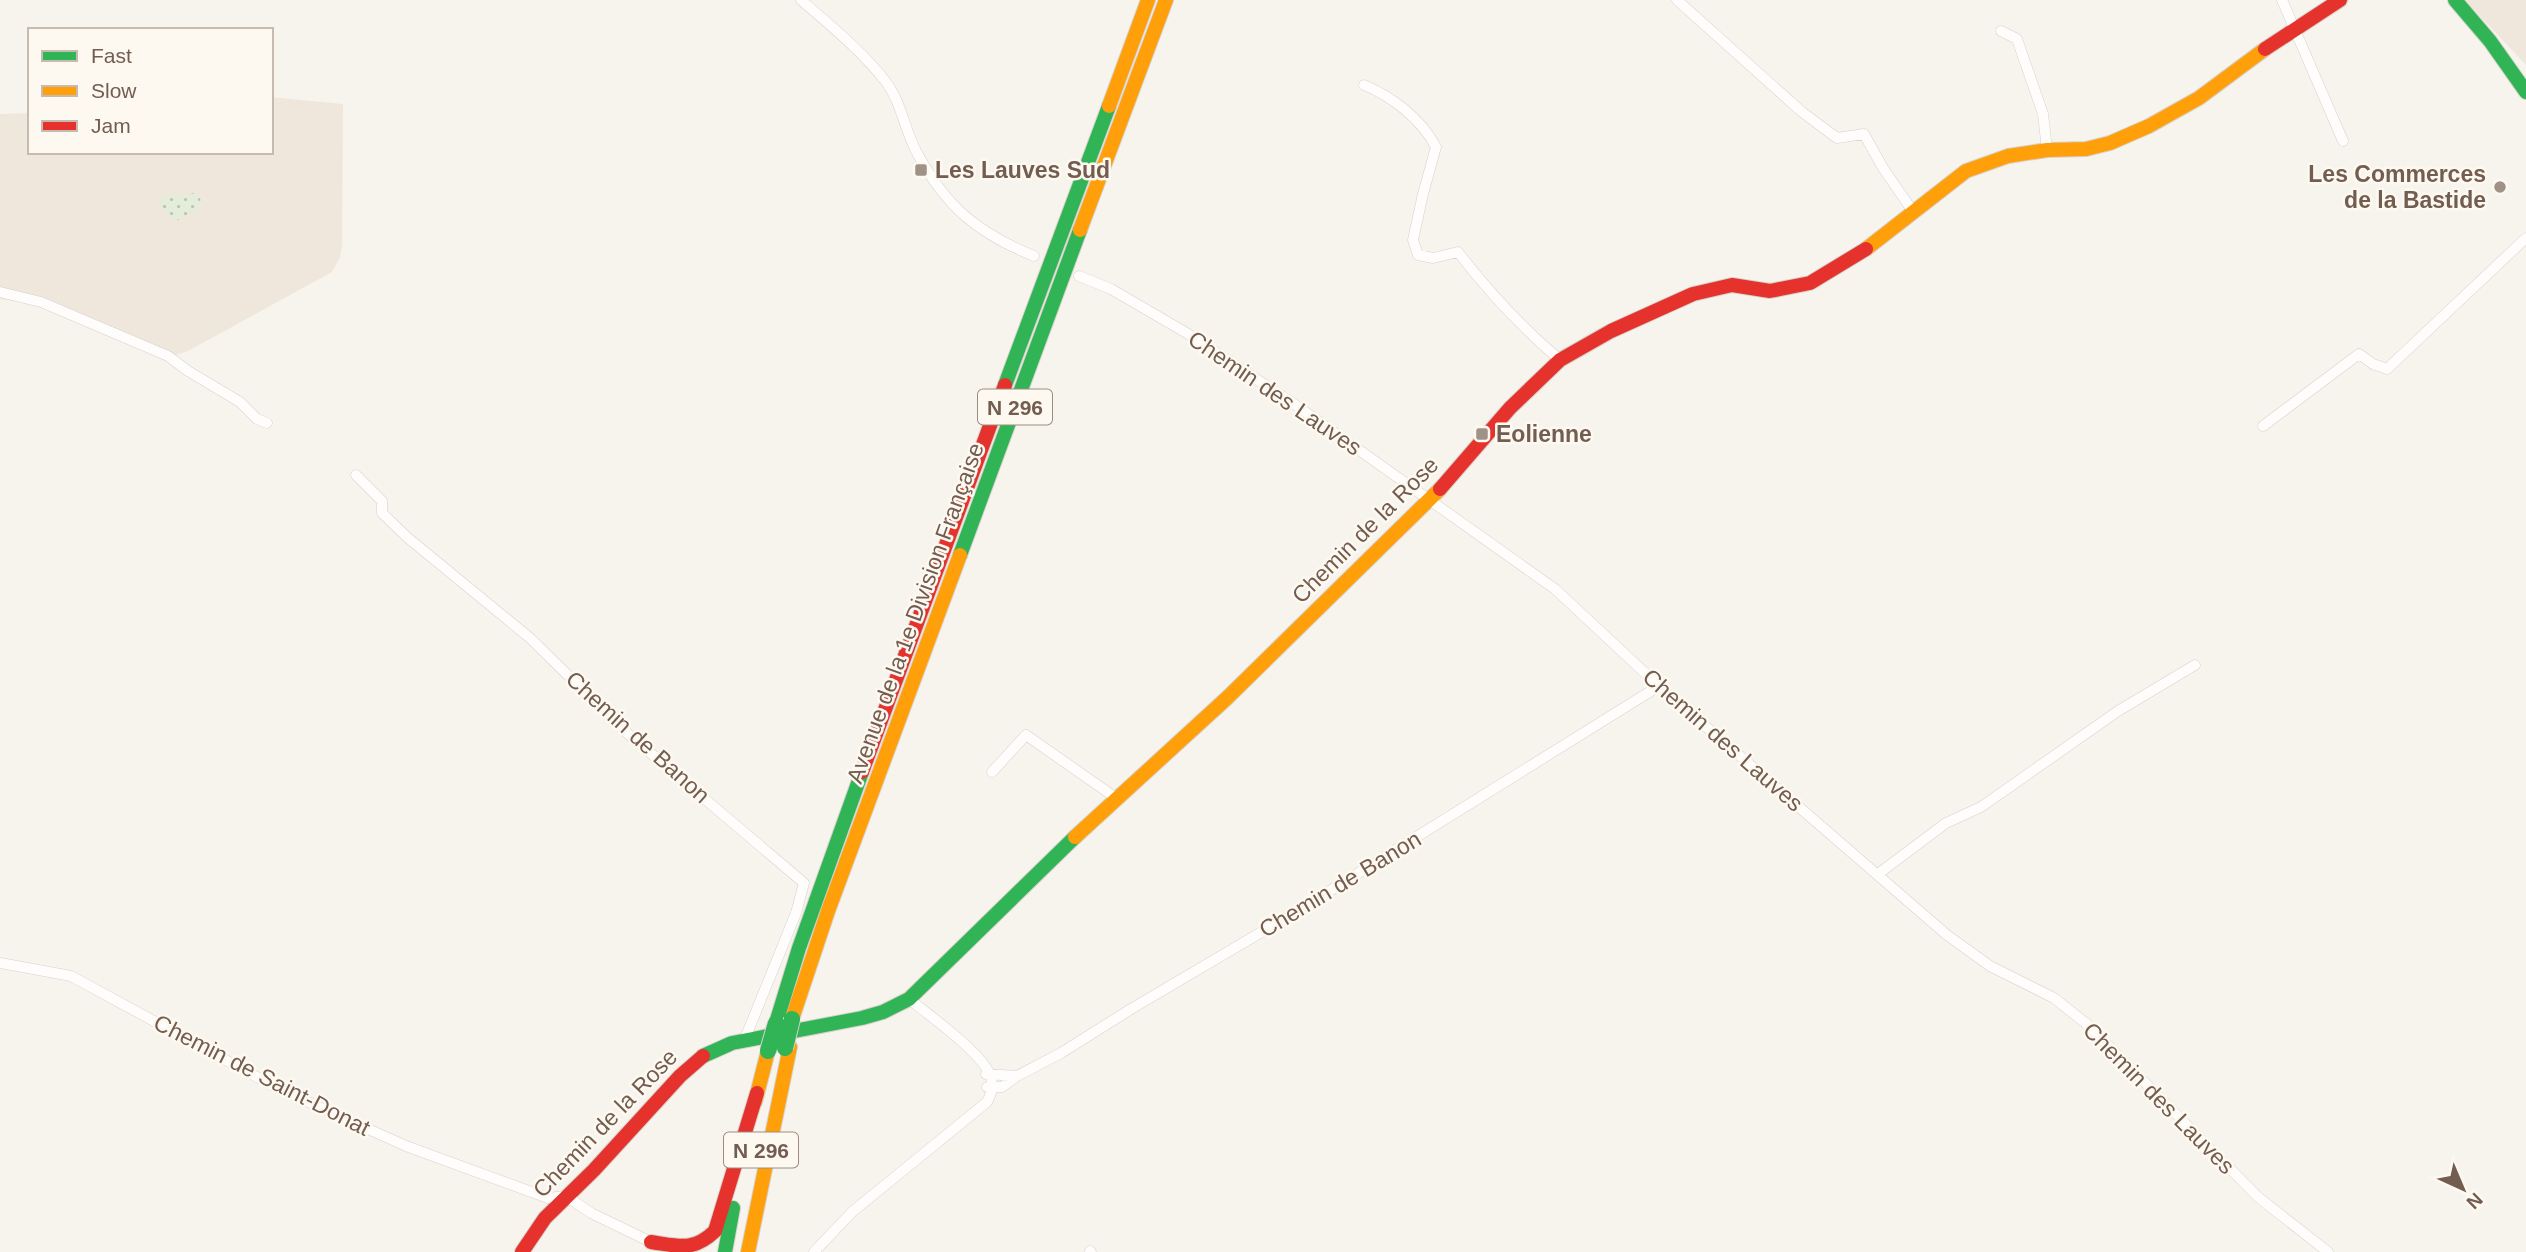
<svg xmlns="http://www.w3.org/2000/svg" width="2526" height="1252" font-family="Helvetica,sans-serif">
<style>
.residential{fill:#efe7dc}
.grass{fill:url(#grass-dots)}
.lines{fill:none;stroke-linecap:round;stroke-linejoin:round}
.street-casing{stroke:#d6d1cc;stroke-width:11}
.fast-casing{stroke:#d7d1cc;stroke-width:16}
.slow-casing{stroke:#d7d1cc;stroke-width:16}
.jam-casing{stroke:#d7d1cc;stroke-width:16}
.street{stroke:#fefdfc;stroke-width:10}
.fast{stroke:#30b455;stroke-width:14}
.slow{stroke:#ff9f0a;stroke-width:14}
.jam{stroke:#e5322d;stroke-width:14}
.fast-bridge-casing{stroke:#d8d1cc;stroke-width:18;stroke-linecap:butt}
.fast-bridge{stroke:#30b455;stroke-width:16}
.poi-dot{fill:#a19287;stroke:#fdf9f1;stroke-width:2.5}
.labels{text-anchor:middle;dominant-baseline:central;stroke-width:5;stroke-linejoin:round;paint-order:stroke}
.shield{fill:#fdf9f1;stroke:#9c8c80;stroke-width:2}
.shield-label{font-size:21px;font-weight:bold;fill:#735d50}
.poi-label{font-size:23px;font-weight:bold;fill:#735d50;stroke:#fdf9f1;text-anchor:start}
.street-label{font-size:23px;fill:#735d50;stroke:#fdf9f1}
</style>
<defs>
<pattern id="grass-dots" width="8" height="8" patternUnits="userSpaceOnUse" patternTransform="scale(1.75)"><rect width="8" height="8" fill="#e4edda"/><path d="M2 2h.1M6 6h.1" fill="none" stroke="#bdc3b3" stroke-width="1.8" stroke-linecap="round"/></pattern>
</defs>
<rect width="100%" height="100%" fill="#f7f4ee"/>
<path class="residential" d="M2465 0H2526V65Z
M271 97 343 104 342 245 340 257 332 272 188 351 173 356 91 319 21 302 0 299V114L30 113V152H271Z"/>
<path class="grass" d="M195 193 200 197 201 207 176 221 170 220 160 203 161 197Z"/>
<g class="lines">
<defs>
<path id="street" d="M801 0C830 25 863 52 886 82 901 102 905 130 916 151 945 206 977 233 1034 256
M1677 0 1802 112 1837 138 1864 134 1883 168 1914 213
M2282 0 2343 141
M2001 31 2017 39 2043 114 2047 150
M1364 85C1393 97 1421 119 1436 147L1423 194 1413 240 1418 255 1433 258 1458 252C1488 291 1522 328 1560 360
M1079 276 1111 289 1190 335 1297 406 1555 589 1659 686 1947 935 1990 966 2054 998 2088 1025 2258 1197 2328 1252
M0 292 41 302 168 356 188 371 240 402 257 419 267 423
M2263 426 2359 354 2373 364 2387 369 2526 238
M356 475 382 501V513L408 538 530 638 628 734 804 883 796 913 744 1041
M992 772 1026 735 1116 798
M1878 874 1946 823 1981 807 2118 711 2195 665
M0 963 71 976 277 1088 406 1146 548 1198 566 1196 591 1213 651 1242
M986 1074 1017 1076
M987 1087H1002L1017 1076 1061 1053 1131 1009 1299 910 1659 686
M1090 1251 1091 1252
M814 1252 852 1212 987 1102C992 1093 994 1085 990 1075 981 1052 930 1016 909 999"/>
<path id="fast" d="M2455 0 2490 41 2526 92
M1005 385 1109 106
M960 555 1080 230
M776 1023 799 948 862 772
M703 1056 732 1043 862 1018 883 1012 909 999 1075 837
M725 1252 733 1208"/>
<path id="slow" d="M1109 106 1148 0
M1080 230 1166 0
M1866 249 1966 171 2008 156 2047 150 2086 149 2110 143 2149 126 2199 98 2265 49
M1075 837 1227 698 1440 489
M792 1019 828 911 960 555
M755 1102 768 1051
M748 1252 790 1047"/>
<path id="jam" d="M2265 49 2340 0
M1440 489 1510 408 1560 360 1611 331 1693 294 1732 285 1770 291 1810 283 1866 249
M862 772 1005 385
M651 1242C679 1246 693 1252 715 1231L757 1093
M522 1252 545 1218 594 1170 680 1076 703 1056"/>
</defs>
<use href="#street" class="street-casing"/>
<use href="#fast" class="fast-casing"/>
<use href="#slow" class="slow-casing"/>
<use href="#jam" class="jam-casing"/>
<use href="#street" class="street"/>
<use href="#fast" class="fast"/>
<use href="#slow" class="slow"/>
<use href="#jam" class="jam"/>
<defs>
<path id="fast-bridge" d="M785 1048 792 1019
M768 1051 776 1023"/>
</defs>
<use href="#fast-bridge" class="fast-bridge-casing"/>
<use href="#fast-bridge" class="fast-bridge"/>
</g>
<g class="poi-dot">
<rect x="914" y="163" width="14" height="14" rx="3.5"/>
<circle cx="2500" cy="187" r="7"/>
<rect x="1475" y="427" width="14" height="14" rx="3.5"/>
</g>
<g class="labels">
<g class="shield">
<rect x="978" y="389.5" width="74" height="35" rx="5"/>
<rect x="724" y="1132.5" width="74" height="35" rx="5"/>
</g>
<g class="shield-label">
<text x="1015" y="407">N 296</text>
<text x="761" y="1150">N 296</text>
</g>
<g class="poi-label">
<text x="935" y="170">Les Lauves Sud</text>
<text x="2486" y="174" text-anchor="end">Les Commerces<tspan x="2486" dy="26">de la Bastide</tspan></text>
<text x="1496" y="434">Eolienne</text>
</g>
<g class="street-label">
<text transform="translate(1275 393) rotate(34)">Chemin des Lauves</text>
<text transform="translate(1365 530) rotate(-45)">Chemin de la Rose</text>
<text transform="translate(915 613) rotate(-70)">Avenue de la 1e Division Française</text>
<text transform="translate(638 737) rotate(42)">Chemin de Banon</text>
<text transform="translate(1723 740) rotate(41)">Chemin des Lauves</text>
<text transform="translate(1340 884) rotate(-31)">Chemin de Banon</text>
<text transform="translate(262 1075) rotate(27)">Chemin de Saint-Donat</text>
<text transform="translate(2159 1098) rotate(45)">Chemin des Lauves</text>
<text transform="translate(605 1123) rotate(-46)">Chemin de la Rose</text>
</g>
</g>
<rect x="28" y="28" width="245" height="126" fill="#fdf9f1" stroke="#c6bbb1" stroke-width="2"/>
<rect x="42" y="51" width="35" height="10" fill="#30b455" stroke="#c6bbb1" stroke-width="2"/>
<text x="91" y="63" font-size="21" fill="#735d50">Fast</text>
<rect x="42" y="86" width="35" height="10" fill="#ff9f0a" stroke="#c6bbb1" stroke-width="2"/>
<text x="91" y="98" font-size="21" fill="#735d50">Slow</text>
<rect x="42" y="121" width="35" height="10" fill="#e5322d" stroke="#c6bbb1" stroke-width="2"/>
<text x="91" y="133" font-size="21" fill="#735d50">Jam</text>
<g transform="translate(2463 1189) rotate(136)" stroke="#fdf9f1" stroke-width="5" paint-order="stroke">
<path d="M0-5L12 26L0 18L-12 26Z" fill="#735d50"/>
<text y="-10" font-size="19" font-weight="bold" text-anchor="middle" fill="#735d50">N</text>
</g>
</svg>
